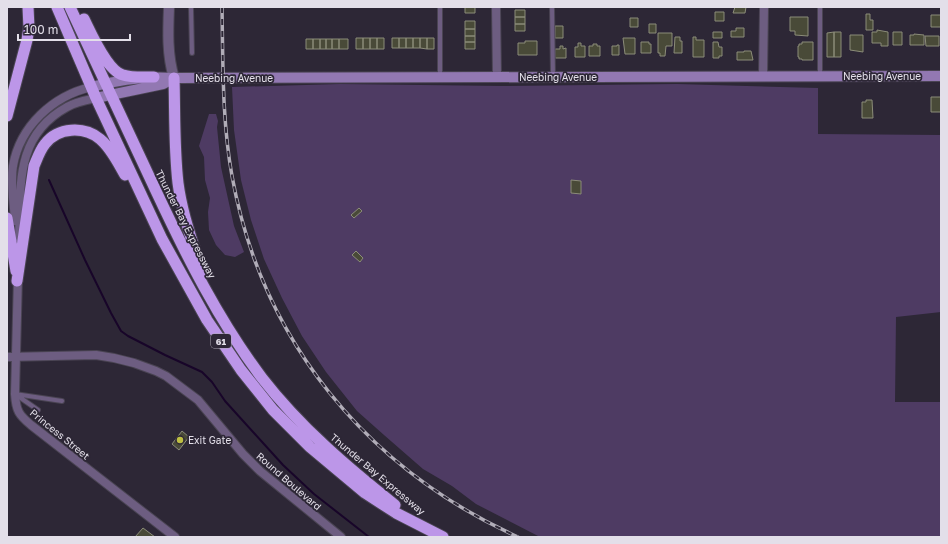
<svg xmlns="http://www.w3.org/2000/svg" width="948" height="544" font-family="'Golos Text',sans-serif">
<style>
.green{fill:#4e3b63}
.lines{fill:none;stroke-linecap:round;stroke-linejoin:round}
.stream{stroke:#180529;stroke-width:2}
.building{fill:#494a38;stroke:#8b8c79}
.service-casing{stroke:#4a4453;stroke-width:6}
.minor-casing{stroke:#4a4453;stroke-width:10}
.tertiary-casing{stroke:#4a4453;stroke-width:12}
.secondary-casing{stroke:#4a4453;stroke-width:12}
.trunk-casing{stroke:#4a4453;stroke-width:13}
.service{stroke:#6d5d81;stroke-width:4}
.minor{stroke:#6d5d81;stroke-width:8}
.tertiary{stroke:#6d5d81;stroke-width:10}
.secondary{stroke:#9278b2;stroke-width:10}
.trunk{stroke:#bc96e8;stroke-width:11}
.rail-casing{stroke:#b1adb8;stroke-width:3.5}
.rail{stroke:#2d2736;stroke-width:2;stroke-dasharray:6;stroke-linecap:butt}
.poi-dot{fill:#bebf42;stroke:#2d2736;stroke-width:1.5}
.labels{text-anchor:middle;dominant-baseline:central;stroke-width:3.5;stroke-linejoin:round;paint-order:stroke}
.shield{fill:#2d2736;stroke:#aca8b3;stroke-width:1}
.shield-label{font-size:9px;font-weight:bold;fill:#e3dfe9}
.street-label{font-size:10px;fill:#e3dfe9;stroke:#2d2736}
.poi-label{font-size:10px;fill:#e3dfe9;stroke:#2d2736;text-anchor:start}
</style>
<rect width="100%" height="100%" fill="#2d2736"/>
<path class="green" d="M340 84 503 86 677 84 818 88V134L941 135V312L896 317 895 402H941V537H540L476 504 452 486 423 469 384 435 357 411 326 372 302 336 282 298 264 259 251 220 241 180 234 130 232 87Z
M209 114H216L218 121 217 127 221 167 234 226 244 252 235 257 225 255 216 245 209 230 208 212 210 198 205 180 204 157 199 146Z"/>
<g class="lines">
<path class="stream" d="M49 180 85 260 111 313 121 331 128 336 165 355 202 372 212 382 225 401 283 465 314 494 369 537"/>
</g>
<path class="building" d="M465 7H475V13H465Z
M735 7H746L745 13H733Z
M515 10H525V17H515Z
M715 12H724V21H715Z
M866 14H870V20H873V30H866Z
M931 15H941V27H931Z
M515 17H525V24H515Z
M790 17H808V36L795 35V31H790Z
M630 18H638V27H630Z
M465 21H475V29H465Z
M515 24H525V31H515Z
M649 24H656V33H649Z
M555 26H563V38H555Z
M736 28H744V37H731V31H736Z
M465 29H475V36H465Z
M877 30 888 32V46H881V43H872V32H877Z
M713 32H722V38H713Z
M834 32V57H827V33Z
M834 32H841V57H834Z
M893 32H902V45H893Z
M658 33H672V46H666L665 56H660V53H658Z
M914 34 924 35V45H910V35H914Z
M850 35H863V52L850 50Z
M465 36H475V42H465Z
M925 36H939V46H926Z
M675 37H680V41H682V53H674Z
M693 37H696V40H704V57H693Z
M356 38H363V49H356Z
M363 38H370V49H363Z
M370 38H377V49H370Z
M377 38H384V49H377Z
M392 38H399V48H392Z
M399 38H406V48H399Z
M406 38H413V48H406Z
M413 38H420V48H413Z
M420 38H427V49L420 48Z
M427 38H434V49H427Z
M623 38H635V54H625Z
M306 39H313V49H306Z
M313 39H320V49H313Z
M320 39H326V49H320Z
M326 39H332V49H326Z
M332 39H339V49H332Z
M339 39H348V49H339Z
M525 41H537V55H518V43H525Z
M465 42H475V49H465Z
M641 42H649V44H651V53H641Z
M713 42H718L719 47H722V56H719V58H713Z
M802 42H813V60H802V59H799V57H798V46H799V44H802Z
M578 43H581V46H585V57H575V47H578Z
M593 44H597V46H600V56H589V46H593Z
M617 45H619V55H612V46H617Z
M560 46H563V49L566 48V58H555V49H560Z
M744 51H751L753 60H737V52H744Z
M931 97H941V112H931Z
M866 100H872L873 118H862V102H866Z
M571 180 581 181V194L571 193Z
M359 208 362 211 354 218 351 215Z
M356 251 363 258 360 262 352 255Z
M182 431 189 437 179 450 172 444Z
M143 528 155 537H135Z"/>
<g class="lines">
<defs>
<path id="service" d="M191 7 192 53
M440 7V77
M552 7 553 77
M820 76V7
M38 410 15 394 62 401"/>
<path id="minor" d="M496 7 497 77
M763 77 764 7
M15 221C14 203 10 183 13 166 20 126 53 96 91 87
M19 238C21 187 14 136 67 107 75 102 86 100 96 98
M18 276 15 394C16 411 19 415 31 425L175 537
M7 357 96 355 114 358 134 363 156 371 166 376 198 400 243 454 260 471 341 537"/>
<path id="tertiary" d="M169 7C168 31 167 55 174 78"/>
<path id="secondary" d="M91 87C118 80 147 76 174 78L941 76
M96 98 163 84 174 78"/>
<path id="trunk" d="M57 7 96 98 162 239 207 320 241 370 273 410 310 447 365 493 396 513 443 537
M70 7C99 68 127 130 156 191 186 255 219 321 262 378 300 427 347 467 395 505
M84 19C91 33 107 71 123 75 132 78 144 77 154 77
M174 78C175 113 174 148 178 183 182 214 192 243 203 272
M7 116 27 40 29 28 28 7
M7 218 16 271
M17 281 34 166C37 159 40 150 45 144 58 127 84 126 100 139 111 148 118 163 125 175"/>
</defs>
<use href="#service" class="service-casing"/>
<use href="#minor" class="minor-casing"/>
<use href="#tertiary" class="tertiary-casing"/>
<use href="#secondary" class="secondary-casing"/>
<use href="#trunk" class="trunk-casing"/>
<use href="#service" class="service"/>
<use href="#minor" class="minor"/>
<use href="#tertiary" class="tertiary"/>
<use href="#secondary" class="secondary"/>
<use href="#trunk" class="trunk"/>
<defs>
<path id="rail" d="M222 7C223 63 222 121 232 176 262 341 366 468 518 537"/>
</defs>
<use href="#rail" class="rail-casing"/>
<use href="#rail" class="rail"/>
</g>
<circle class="poi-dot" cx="180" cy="440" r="4"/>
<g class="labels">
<rect class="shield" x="211" y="334" width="20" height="14" rx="3"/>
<g class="shield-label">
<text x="221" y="341">61</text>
</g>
<g class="street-label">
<text x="882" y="76">Neebing Avenue</text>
<text x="558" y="77">Neebing Avenue</text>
<text x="234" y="78">Neebing Avenue</text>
<text transform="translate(186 224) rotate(63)">Thunder Bay Expressway</text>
<text transform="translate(60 434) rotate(39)">Princess Street</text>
<text transform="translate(378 474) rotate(40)">Thunder Bay Expressway</text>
<text transform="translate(289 481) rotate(41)">Round Boulevard</text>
</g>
<g class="poi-label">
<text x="188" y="440">Exit Gate</text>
</g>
</g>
<rect width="948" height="544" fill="none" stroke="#e3dfe9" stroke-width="16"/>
<path d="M18 34v6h112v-6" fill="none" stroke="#e3dfe9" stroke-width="2"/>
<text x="24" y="34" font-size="12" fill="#e3dfe9" stroke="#2d2736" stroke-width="3" paint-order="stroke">100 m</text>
</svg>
